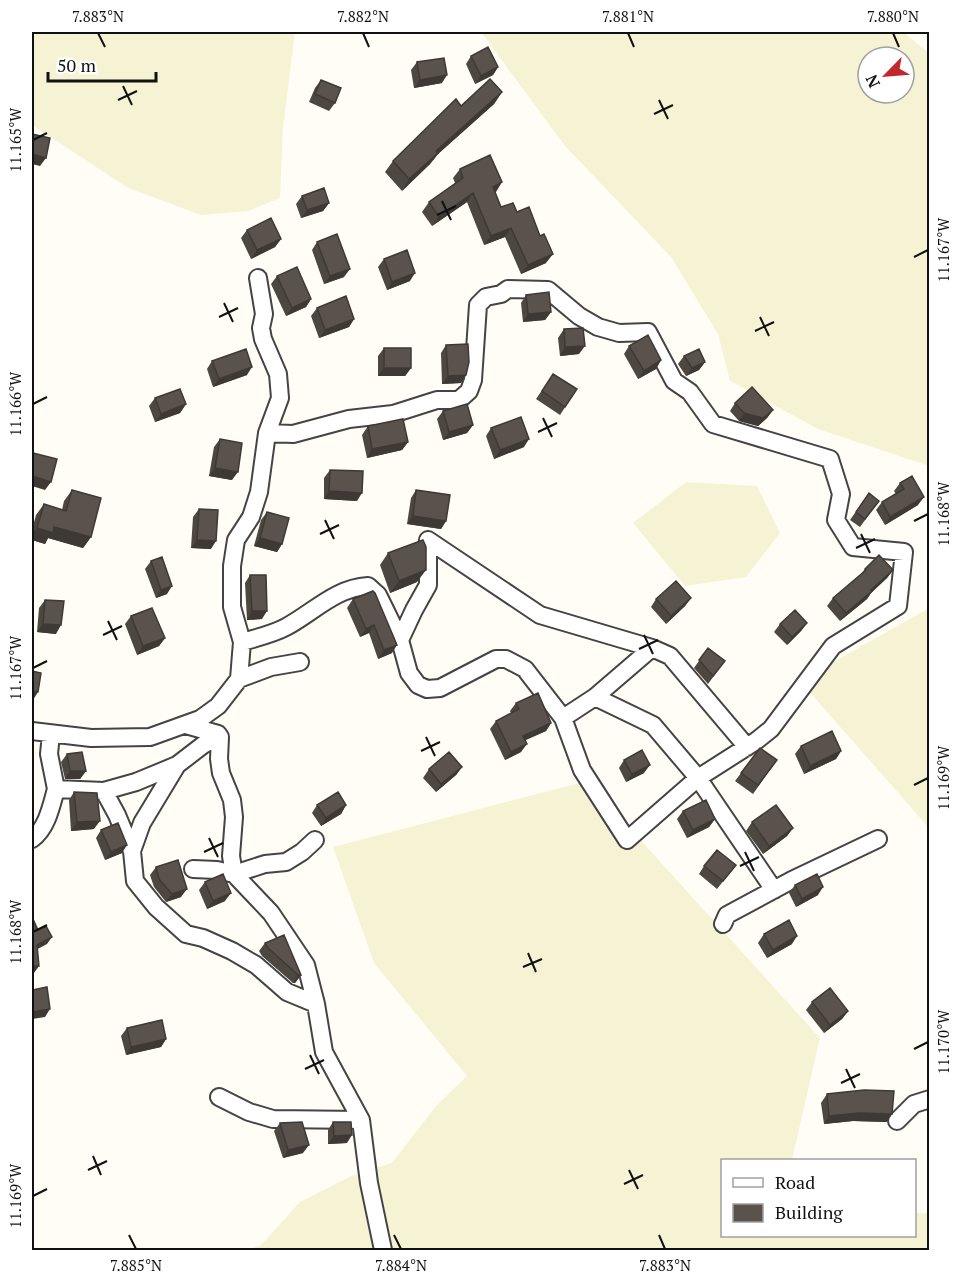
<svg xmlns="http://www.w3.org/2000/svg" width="961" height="1282" font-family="'PT Serif',serif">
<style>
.farmland{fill:#f6f3d4;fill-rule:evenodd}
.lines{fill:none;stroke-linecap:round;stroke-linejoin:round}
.street-casing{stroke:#444;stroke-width:20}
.street{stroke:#fff;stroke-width:16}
.wall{fill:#4d4742}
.shaded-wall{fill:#3f3936}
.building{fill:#5a524d;stroke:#3f3936;stroke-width:1.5}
.ticks{fill:none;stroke:#111;stroke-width:2}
.neatline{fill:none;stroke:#111;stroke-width:2}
.ticks-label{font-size:15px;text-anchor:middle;fill:#111}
</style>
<rect width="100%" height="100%" fill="#fffdf5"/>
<path class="farmland" d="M32 32H295L283 128 280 198 248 211 201 215 128 188 32 125Z
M481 32H903L929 53V466L818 429 730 381 718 334 671 257 565 146ZM868 57H904V93H868Z
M686 482 757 486 780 533 746 577 685 586 633 523Z
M929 608V828L800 681Z
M587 781 820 1038 792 1160H722V1236H914L915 1213H929V1250H248L261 1245 300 1202 349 1177 392 1163 436 1106 467 1076 374 963 333 847Z"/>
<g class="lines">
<defs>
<path id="street" d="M428 540 540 615 652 648 670 656 747 747
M400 640 414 610 428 585V540
M242 642C256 638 273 634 286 627 314 612 335 588 368 586L378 595 400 640 409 673 418 685 427 689 440 688 496 659H506L525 669 563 718 582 770 627 840 698 778 756 741 771 729 833 646 898 606 904 552 853 547 836 520 841 494 830 459 713 424 690 392 674 381 648 332 619 333 598 327 579 316 548 290 508 289 501 294 486 297 478 305 473 380 469 391 459 400H437L393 414 349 419 293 434 267 433
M239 679 271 667 300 662
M595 697 653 725 698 778 774 890
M563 718 595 697 652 648
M186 725 218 734 220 737 219 759 221 773 232 800 234 817 231 856 234 874 265 864 286 862 302 852 315 840
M32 731 91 738 150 737 200 719 218 706 239 679 242 642 232 607V566L236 540 251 517 259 492 267 433 280 398 278 374 263 339 261 328 264 314 258 278
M51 734 49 754 56 789 104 791 136 782 177 765 203 745 219 736
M104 791 117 815 132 851 135 881 156 907 186 934 203 938 232 951 256 965 287 992 316 1004
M32 839C47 828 51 807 56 789
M132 851 142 823 177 765
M193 869 217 870 234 874 271 913 306 965 316 1004 324 1052 361 1120 369 1183 383 1250
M723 924 727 915 792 880 878 839
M219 1097 249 1112 273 1119 361 1120
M897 1121 914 1104 930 1099"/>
</defs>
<use href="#street" class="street-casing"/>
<use href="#street" class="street"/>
</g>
<path class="wall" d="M471 56 498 67 493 75 475 84 466 64Z
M417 62 442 83 414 88 411 70Z
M321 80 335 103 329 111 309 102 315 88Z
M502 92 494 104 438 154 430 164 402 191 385 172 393 161 461 106Z
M460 169 502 182 495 192 501 207 517 212 546 263 521 274 505 237 484 245 467 202 432 226 422 212 429 202 455 183 453 178Z
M302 196 329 203 323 211 301 218 296 204Z
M247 230 281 239 275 247 251 259 241 238Z
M317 242 344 277 324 284 312 250Z
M384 259 410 281 387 290 378 267Z
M277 276 311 299 306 307 286 316 271 284Z
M526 295 551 312 545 320 523 322 521 303Z
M317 308 354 319 349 327 319 338 311 316Z
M564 329 579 354 560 356 558 338Z
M446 345 466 375 461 383 442 384 441 353Z
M629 346 661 360 656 369 638 379 624 354Z
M384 348 411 368 405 376H378V356Z
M684 356 705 362 699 370 686 376 678 364Z
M212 361 247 375 213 387 207 369Z
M553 374 577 389 560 415 536 399Z
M155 398 186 404 180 413 155 422 149 406Z
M735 403 773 410 767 418 758 426 739 421 730 411Z
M443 411 473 425 467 433 443 440 437 419Z
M368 426 408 442 402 450 367 458 362 435Z
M491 428 524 447 494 459 486 436Z
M220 439 232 480 209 476 214 447Z
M330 470 357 501 324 499V478Z
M900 483 918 505 885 525 876 510 882 502 896 494 894 491Z
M72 490 91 537 83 548 48 538 45 544 32 540V530L36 515 44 504 62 510 64 501Z
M416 490 446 521 441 529 407 524 411 498Z
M869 493 879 501 860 527 850 520Z
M199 509 211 549 191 548 193 517Z
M267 512 282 544 277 552 254 546 261 520Z
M388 553 417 582 390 593 380 565Z
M151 561 167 594 156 598 145 569Z
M865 569 893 570 887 578 871 593 867 599 840 621 827 606 833 598 860 575Z
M250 575 262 619 247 620 245 583Z
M373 591 392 653 378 659 369 633 360 637 347 608 353 599Z
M691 598 685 606 666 624 651 607 656 599Z
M45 600 56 634 37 632 39 608Z
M131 616 165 638 159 646 137 655 125 624Z
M807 623 801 631 787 645 774 632 780 624Z
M708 648 725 661 708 684 694 668Z
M516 703 551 723 546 731 525 740 521 752 505 760 490 729 496 721 511 713 510 711Z
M801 746 841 751 836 759 804 774 795 754Z
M760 748 777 760 753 794 735 781Z
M67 754 86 771 80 779H65L61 762Z
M624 760 644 773 626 782 619 768Z
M462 767 456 775 436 792 423 778 429 769Z
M74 792 94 829 71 831 69 800Z
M317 805H346L341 814 321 826 312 813Z
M683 811 715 819 709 827 687 838 677 819Z
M752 822 793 828 787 836 763 854 746 831Z
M101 830 122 853 105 860 96 838Z
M736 865 717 889 699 874 704 866Z
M156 867 181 897 166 902 154 887 150 875Z
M205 882 225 901 207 909 199 890Z
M795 885 818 895 796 907 789 893Z
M764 934 792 944 767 958 758 943Z
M265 943 301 975 295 983H293L262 956 259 951Z
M812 1002 848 1011 842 1019 824 1033 806 1010Z
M127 1028 166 1039 161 1047 126 1055 121 1036Z
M827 1094 887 1122 853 1121 824 1124 821 1103Z
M333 1122 347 1143 328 1144V1130Z
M280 1123 303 1153 283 1158 274 1131Z"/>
<path class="shaded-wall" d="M498 67 493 75 475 84 481 76Z
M447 75 442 83 414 88 420 80Z
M502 92 494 104 438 154 430 164 402 191 409 179 436 151Z
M32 154 46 158 40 166 32 164Z
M502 182 496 192 486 196 493 187Z
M473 193 467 202 432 226 439 217Z
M329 203 323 211 301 218 307 210Z
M511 228 505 237 484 245 491 236Z
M281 239 275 247 251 259 257 250Z
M553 254 546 263 521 274 528 265Z
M350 269 344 277 324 284 330 276Z
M415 273 410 281 387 290 392 282Z
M311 299 306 307 286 316 292 308Z
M551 312 545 320 523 322 528 314Z
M354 319 349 327 319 338 325 330Z
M585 346 579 354 560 356 565 347Z
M661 360 656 369 638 379 644 371Z
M705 362 699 370 686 376 692 368Z
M252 367 247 375 213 387 219 379Z
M384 368H411L405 376H378Z
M466 375 461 383 442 384 448 376Z
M186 404 180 413 155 422 161 414Z
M773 410 767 418 758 426 739 421 744 413Z
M473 425 467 433 443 440 449 432Z
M529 439 524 447 494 459 500 450Z
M408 442 402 450 367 458 372 449Z
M215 468 238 472 232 480 209 476Z
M32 476 51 482 45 490 32 486Z
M329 491 362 493 357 501 324 499Z
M924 497 918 505 885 525 890 517Z
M413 516 446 521 441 529 407 524Z
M54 527 91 537 83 548 48 538 45 544 32 540V535L37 528Z
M260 538 282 544 277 552 254 546Z
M197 540 216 541 211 549 191 548Z
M426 570 417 582 390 593 399 581Z
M893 570 887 578 871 593 867 599 840 621 846 613Z
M172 586 167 594 156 598 161 590Z
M691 598 685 606 666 624 671 616Z
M252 611H267L262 619 247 620Z
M807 623 801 631 787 645 792 637Z
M43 624 61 625 56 634 37 632Z
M374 625 369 633 360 637 366 629Z
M165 638 159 646 137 655 143 646Z
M397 645 392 653 378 659 384 650Z
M32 691 38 692 33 700H32Z
M551 723 546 731 517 744 523 736Z
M527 744 521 752 505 760 511 752Z
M841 751 836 759 804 774 810 766Z
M650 765 644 773 626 782 632 774Z
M462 767 456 775 436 792 441 784Z
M70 771H86L80 779H65Z
M346 805 341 814 321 826 326 818Z
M715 819 709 827 687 838 693 830Z
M100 821 94 829 71 831 77 822Z
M793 828 787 836 763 854 769 846Z
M127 845 122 853 105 860 111 852Z
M823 887 818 895 796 907 802 899Z
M187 889 181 897 166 902 172 894Z
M231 893 225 901 207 909 213 901Z
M797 936 792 944 767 958 773 950Z
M52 937 47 944 32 952 37 945Z
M32 966H39L34 973H32Z
M298 975H301L295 983H293Z
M50 1009 45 1017 32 1019V1012Z
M848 1011 842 1019 824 1033 830 1025Z
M166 1039 161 1047 126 1055 131 1047Z
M859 1113 892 1114 887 1122 853 1121 824 1124 829 1116Z
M352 1135 347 1143 328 1144 334 1136Z
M309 1145 303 1153 283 1158 288 1150Z"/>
<path class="building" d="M488 47 498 67 481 76 471 56Z
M444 58 447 75 420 80 417 62Z
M490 79 502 92 436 151 438 153 409 179 393 161 456 99 461 106Z
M321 80 341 88 335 103 315 94Z
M32 134 50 138 46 158 32 154Z
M490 155 502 182 493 187 501 207 513 203 517 212 529 207 540 236 544 234 553 254 528 265 511 228 491 236 473 193 439 217 429 202 463 178 460 169Z
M324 188 329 203 307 210 302 196Z
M271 218 281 239 257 250 247 230Z
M337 234 350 269 330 276 317 242Z
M407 250 415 273 392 282 384 259Z
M297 267 311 299 292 308 277 276Z
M549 292 551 312 528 314 526 295Z
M346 296 354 319 325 330 317 308Z
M583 328 585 346 565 347 564 329Z
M648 335 661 360 644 371 629 346Z
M468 344 469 362 466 375 448 376 446 345Z
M384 348H411V368H384Z
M246 349 252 367 219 379 212 361Z
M699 349 705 362 692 368 684 356Z
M553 374 577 389 565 407 542 391Z
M752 387 773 410 763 418 744 413 735 403Z
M180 389 186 404 161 414 155 398Z
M467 404 473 425 449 432 443 411Z
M521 417 529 439 500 450 491 428Z
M403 419 408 442 372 449 368 426Z
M220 439 242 443 238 472 215 468Z
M33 453 57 459 51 482 32 476V459Z
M330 470 363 471 362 493 329 491Z
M912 476 924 497 890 517 882 502 904 489 900 483Z
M72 490 101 498 91 537 54 527 53 533 37 528 44 504 66 511Z
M416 490 450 495 446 521 413 516Z
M869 493 879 501 865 519 856 512Z
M199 509 218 510 216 541 197 540Z
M267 512 289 518 282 544 260 538Z
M423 540 426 547V570L399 581 388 553Z
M879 555 893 570 871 590 872 591 846 613 833 598 866 570 865 569Z
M162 557 172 586 161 590 151 561Z
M250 575H266L267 611H252Z
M676 581 691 598 671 616 656 599Z
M373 591 375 593 397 645 384 650 374 625 366 629 353 599Z
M45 600 64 601 61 625 43 624Z
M152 608 165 638 143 646 131 616Z
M795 610 807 623 792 637 780 624Z
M708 648 725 661 713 676 699 660Z
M32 671 41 673 38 692 32 691Z
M538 693 551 723 523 736 527 744 511 752 496 721 519 709 516 703Z
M832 731 841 751 810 766 801 746Z
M760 748 777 760 758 785 741 773Z
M642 750 650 765 632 774 624 760Z
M82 752 86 771H70L67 754Z
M449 752 462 767 441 784 429 769Z
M74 792 97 793 100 821 77 822Z
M338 792 346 805 326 818 317 805Z
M706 800 715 819 693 830 683 811Z
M776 805 793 828 769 846 752 822Z
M118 823 127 845 111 852 101 830Z
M717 850 736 865 723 881 704 866Z
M178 860 187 889 172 894 159 879 156 867Z
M223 874 231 893 213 901 205 882Z
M817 874 823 887 802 899 795 885Z
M32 917 38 930 46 926 52 937 37 945 39 966H32Z
M789 920 797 936 773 950 764 934Z
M284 935 301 975H298L268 948 265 943Z
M47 987 50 1009 32 1012V990Z
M830 988 848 1011 830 1025 812 1002Z
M162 1020 166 1039 131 1047 127 1028Z
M864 1090 894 1091 892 1114 859 1113 829 1116 827 1094Z
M302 1122 309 1145 288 1150 280 1123Z
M333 1122H351L352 1135 334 1136Z"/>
<path class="ticks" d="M98 33 105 47M363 33 369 47M628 33 634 47M893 33 899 47M123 86 132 105M118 100 137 91M659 100 668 119M654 114 673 105M33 140 47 133M442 201 451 220M437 215 456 206M914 257 928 250M224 303 233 322M219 317 238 308M760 317 769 336M755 331 774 322M33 404 47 397M543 418 552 437M538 432 557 423M325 520 334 539M914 521 928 514M320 534 339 525M861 534 870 553M856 548 875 539M108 621 117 640M103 635 122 626M644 635 653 654M639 649 658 640M33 668 47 661M426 737 435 756M421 751 440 742M914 785 928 778M209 838 218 857M204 852 223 843M745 852 754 871M740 866 759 857M33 932 47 925M528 953 536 972M523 967 542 959M914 1049 928 1042M310 1055 319 1074M305 1069 324 1060M846 1069 855 1088M841 1083 860 1074M93 1156 101 1175M88 1170 107 1161M629 1170 638 1189M624 1184 643 1175M33 1196 47 1189M129 1235 136 1249M394 1235 401 1249M659 1235 665 1249"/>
<rect width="961" height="1282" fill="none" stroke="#ffffff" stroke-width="66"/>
<rect x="721" y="1159" width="195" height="78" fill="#ffffff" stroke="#a0a0a0" stroke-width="1.5"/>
<rect x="733" y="1178" width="30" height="9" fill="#ffffff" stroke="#a0a0a0" stroke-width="1.5"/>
<text x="775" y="1189" font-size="18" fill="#111111">Road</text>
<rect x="733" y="1204" width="30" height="18" fill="#5a524d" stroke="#a0a0a0" stroke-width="1.5"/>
<text x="775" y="1219" font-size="18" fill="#111111">Building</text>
<g transform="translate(886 75) rotate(245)"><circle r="28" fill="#ffffff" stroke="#a0a0a0" stroke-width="1.5"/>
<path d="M0-4.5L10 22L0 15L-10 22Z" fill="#c4262e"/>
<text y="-9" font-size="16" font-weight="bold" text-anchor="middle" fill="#111111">N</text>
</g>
<path d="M48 72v9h108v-9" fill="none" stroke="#111111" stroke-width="3"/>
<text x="57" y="72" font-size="18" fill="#111111" stroke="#ffffff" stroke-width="4.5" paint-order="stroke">50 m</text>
<rect x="33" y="33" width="895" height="1216" class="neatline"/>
<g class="ticks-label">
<text x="98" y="22">7.883°N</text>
<text x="363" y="22">7.882°N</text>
<text x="628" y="22">7.881°N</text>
<text x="893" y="22">7.880°N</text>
<text transform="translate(16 140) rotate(-90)" y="5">11.165°W</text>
<text transform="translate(944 250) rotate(-90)" y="5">11.167°W</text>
<text transform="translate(16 404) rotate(-90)" y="5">11.166°W</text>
<text transform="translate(944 514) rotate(-90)" y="5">11.168°W</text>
<text transform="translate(16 668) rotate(-90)" y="5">11.167°W</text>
<text transform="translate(944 778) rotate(-90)" y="5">11.169°W</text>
<text transform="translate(16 932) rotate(-90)" y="5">11.168°W</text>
<text transform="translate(944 1042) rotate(-90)" y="5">11.170°W</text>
<text transform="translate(16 1196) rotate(-90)" y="5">11.169°W</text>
<text x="136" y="1271">7.885°N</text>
<text x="401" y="1271">7.884°N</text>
<text x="665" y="1271">7.883°N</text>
</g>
</svg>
